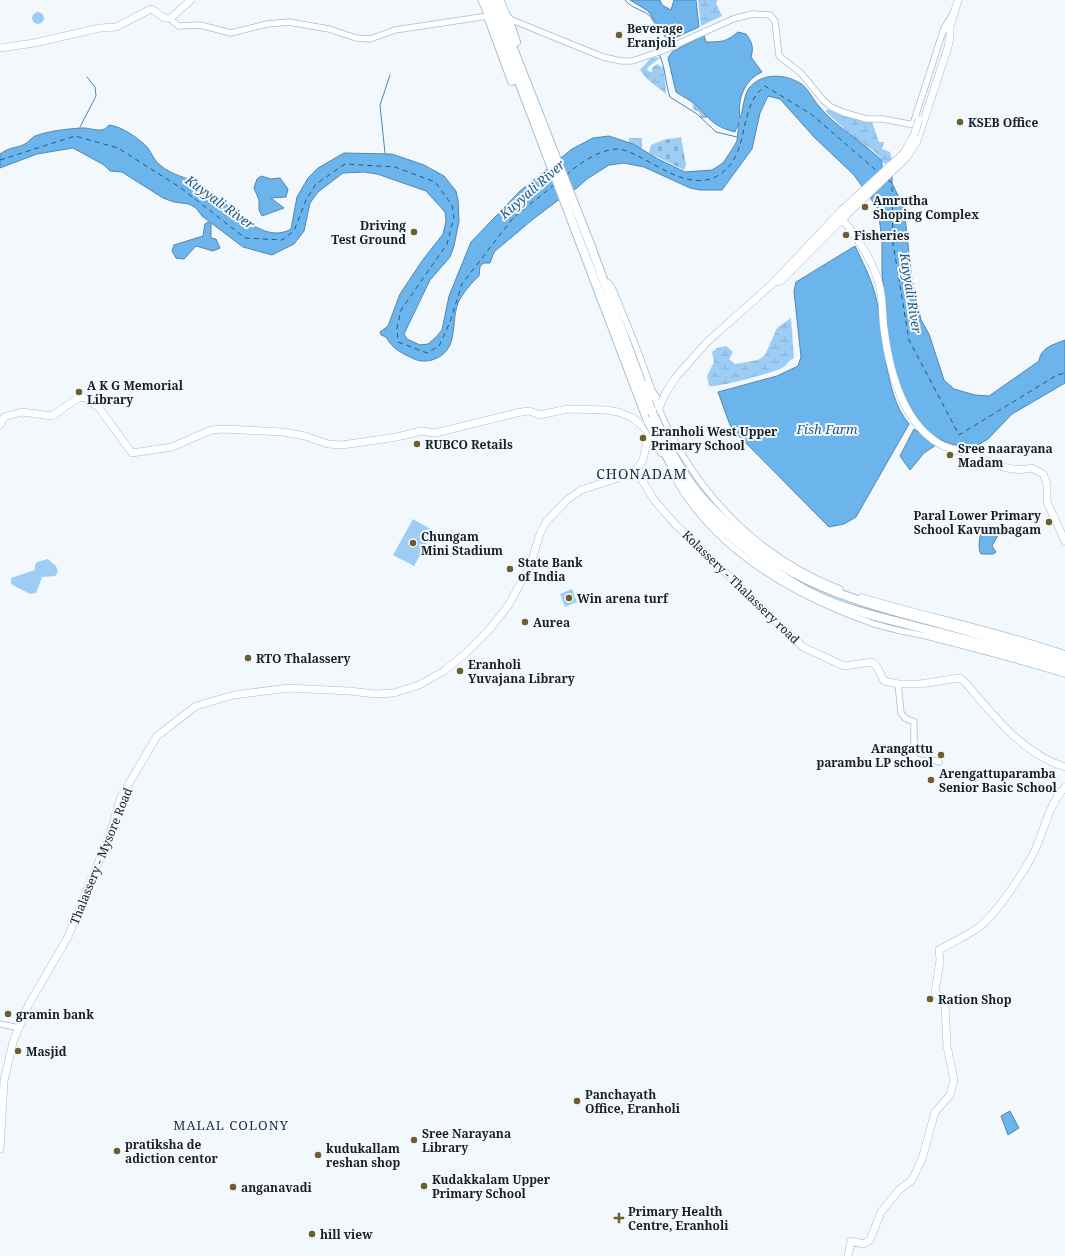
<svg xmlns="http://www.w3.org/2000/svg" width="1065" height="1256" font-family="'Noto Serif',serif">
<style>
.wetland{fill:url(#wetland-marsh)}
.cemetery{fill:url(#cemetery-stones)}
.park{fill:#9dcdf5}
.water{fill:#6bb4ec;stroke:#5287b1}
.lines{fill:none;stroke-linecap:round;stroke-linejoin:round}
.stream{stroke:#5287b1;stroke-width:1}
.ferry{stroke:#24597f;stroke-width:1;stroke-dasharray:5 4;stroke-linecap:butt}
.minor-casing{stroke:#a6bed2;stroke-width:7}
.major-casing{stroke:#a6bed2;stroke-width:8}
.highway-casing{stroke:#a6bed2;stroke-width:10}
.minor{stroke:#fff;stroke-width:5.5}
.major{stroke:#fff;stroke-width:7}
.highway{stroke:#fff;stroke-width:8}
.major-bridge-casing{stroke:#a6bed2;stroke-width:8;stroke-linecap:butt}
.highway-bridge-casing{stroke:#a6bed2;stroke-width:10;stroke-linecap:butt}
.major-bridge{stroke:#fff;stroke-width:7}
.highway-bridge{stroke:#fff;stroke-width:8}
.poi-dot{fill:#6d5f2c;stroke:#f3f8fd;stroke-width:1.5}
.labels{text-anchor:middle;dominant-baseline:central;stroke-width:4;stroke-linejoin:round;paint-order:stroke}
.poi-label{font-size:12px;font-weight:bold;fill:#161f27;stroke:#f3f8fd;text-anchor:start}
.street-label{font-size:12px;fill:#161f27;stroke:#f3f8fd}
.water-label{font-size:13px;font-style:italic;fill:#24597f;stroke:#f3f8fd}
.neighbourhood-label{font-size:13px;letter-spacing:1px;fill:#1a2f3f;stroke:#f3f8fd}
.quarter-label{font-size:14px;letter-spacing:1px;fill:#1a2f3f;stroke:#f3f8fd}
</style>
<defs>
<pattern id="wetland-marsh" width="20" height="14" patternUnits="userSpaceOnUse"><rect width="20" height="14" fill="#9dcdf5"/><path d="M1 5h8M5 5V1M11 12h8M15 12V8" fill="none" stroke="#86b0d2"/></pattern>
<pattern id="cemetery-stones" width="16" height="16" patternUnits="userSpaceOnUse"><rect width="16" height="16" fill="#9dcdf5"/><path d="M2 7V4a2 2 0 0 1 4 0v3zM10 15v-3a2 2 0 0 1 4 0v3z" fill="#86b0d2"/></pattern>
</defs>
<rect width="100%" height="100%" fill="#f3f8fd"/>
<path class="wetland" d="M698 0H718L716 3 722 16 701 26Z
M661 57 647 68 648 71 652 72V68L657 64 664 68 666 94 647 79 640 70 651 58Z
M692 98 706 109 707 118H701L699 112 693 109Z
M829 109 842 116 872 122 879 142H884L882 149 890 152 892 159 885 164 874 151 852 136 825 111Z
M629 138H642V149L629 142Z
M791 318 794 358C789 360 787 365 782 368 775 372 716 388 709 386L707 376 714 362 712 352 717 348 726 346 733 352 729 359 735 364 758 360 765 355 777 328Z"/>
<path class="cemetery" d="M681 137 686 165 684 170 649 153 651 145 663 140Z"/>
<path class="park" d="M32 18a6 6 0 1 1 12 0a6 6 0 1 1-12 0Z
M413 519 434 531 414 566 393 555Z
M48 559 56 566 58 572 55 576 42 577 36 593 30 594 11 584V578L35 570V565L37 562Z
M572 589 577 602 565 607 560 594Z"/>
<path class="water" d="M630 0H660L662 5 671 10 674 0H696L699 27 668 41 648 11Z
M738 32 746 34C752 42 754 47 751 57L762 72C744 80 737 100 740 118 744 109 743 95 750 87 762 73 784 74 798 82 806 85 813 99 818 105 836 128 863 141 882 161V169L892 176V183L904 208 912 280 921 320 929 334 944 380 954 389 975 395 989 396 1039 361C1041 347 1053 345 1065 340V383L1012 414 988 439 978 445 968 448 948 443 930 435 912 413 899 385 889 347 882 273V240L878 209 854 175 814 137 780 99 768 96 760 113 752 149 722 190H700L690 188 644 167 624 163 609 165 587 179 577 188 565 195 532 220 494 252 490 263H484L480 266 479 276C472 282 462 294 458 303 450 325 460 351 432 360 424 362 418 361 412 358 401 353 392 348 386 337L381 335 380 332 388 326 400 294 422 261 443 234 446 221 445 212 426 191 377 174 364 172 343 173 318 192 310 203 304 231 294 244 272 255 243 247 202 216 196 208 189 204 174 202 163 198 122 172 110 171 104 165 73 148 37 154 0 168V154C11 146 15 149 25 144 29 142 31 138 35 136 49 131 66 129 81 128 91 127 102 135 109 125 121 126 140 139 148 148 152 154 154 160 160 165 171 175 189 178 201 185 226 199 260 247 291 229L297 197 308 178 318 168 344 153 392 154 424 165 444 176 456 191 458 200 459 221 454 246 450 257 430 280 404 334 407 339 420 345 428 344 435 338 442 330 449 296 471 242 520 191 572 149 593 138 609 136 633 144 658 159 685 172 712 170 723 163 733 148 737 141 739 122 735 132C716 127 712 122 699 108 693 101 683 97 676 92L668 58 672 52 704 35 706 42C722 42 726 42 738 32Z
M261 176 271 179 280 178 288 189 286 197 271 198 284 208 262 216 259 210V200L254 188 257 179Z
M208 222 211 224V238L216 239 220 248 213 251 196 246 184 259 176 258 172 251 174 245 203 236 205 224Z
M855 246C862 261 871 278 875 294 886 334 882 391 909 424L856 517 844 524 829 527 735 432 730 425 718 392 777 376 798 366 801 357 794 291 796 282Z
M914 429 936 445 924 453 910 470 900 456Z
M989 525 997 531 998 535 992 546 996 552 993 554H981C977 548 980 534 983 527Z
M1010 1111 1019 1128 1008 1135 1001 1116Z"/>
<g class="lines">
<path class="stream" d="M625 0C631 7 636 8 644 12 658 19 658 36 658 49
M659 54C666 68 665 83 670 97L697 114 716 132 737 137
M80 127 96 96 95 87 87 77
M385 153 380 105 390 75"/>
<path class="ferry" d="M0 160 75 136 118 148 181 188 245 238 282 240 294 231 306 200 316 184 345 164 395 167 435 182 452 205 454 217 447 244 401 310 397 328 398 342 427 353 439 346 450 322 462 284 513 218 554 185
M566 175C580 163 598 150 617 149 624 149 634 154 640 157 663 169 694 191 719 175 752 154 736 108 765 86L811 114 878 172
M888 180 892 183 893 243 909 340 959 435 1057 375 1065 373"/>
<defs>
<path id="minor" d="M501 0 508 18
M171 18 172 21 179 26 200 25 231 33 267 24 289 22 329 29 356 38 370 39 395 30 488 16 481 0
M507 18 603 57 621 61H632L662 51 733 19 752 14 770 15 775 21 779 56 801 73 823 100 831 107 845 113 867 119H883L920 126
M913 124 944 28 953 14
M603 280 610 284 614 292C624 317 635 342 644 368 650 384 655 401 662 416 698 495 759 558 840 589
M648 431 661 453
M677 482C718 552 792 594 866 621 886 629 909 632 930 637 976 649 1020 660 1065 674
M861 597C929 617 999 631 1065 654
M898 684 901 713 905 718 914 722V758C921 763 931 758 939 762
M0 1024 19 1028"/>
<path id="major" d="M949 30 958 0
M0 48 34 43 100 28 116 27 151 9C158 12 162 20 171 18L191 0
M842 219C856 235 874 263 879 284 883 298 882 314 884 329 889 368 902 421 938 443 948 450 961 450 972 455 991 462 1011 474 1032 468L1043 474 1047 484V502L1065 541
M777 282 782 280 842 219 907 157 917 141 948 47 950 37V27
M0 425 4 417 22 412 52 416 78 398 85 397 99 408 132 453 172 447 211 430 224 429 283 432 305 436 328 444 342 445 397 437 421 431 435 433 521 412 529 411 540 415 567 409 606 410 618 412 633 418 649 432
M636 470 654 500 675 524 803 647 844 666 872 662 877 667 884 681 898 684H920L959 678 964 681C992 713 1022 754 1065 767
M0 1149 4 1081 13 1042 29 1004 68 937 110 834 121 797 157 736 196 706 234 695 288 688 349 691 376 694 394 693 419 685 444 671 465 654 488 631 508 606 530 566 540 534 546 522 567 500 581 490 624 476 636 470 643 460 649 432 665 394 676 377 707 342 771 285 842 210 904 153 914 135
M848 1256 851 1241 863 1244 870 1240 881 1212 899 1190 912 1180 922 1159 935 1112 950 1095 954 1080 947 1046 945 1004 935 992 940 960 939 950C952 942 967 936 979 927 996 915 1026 869 1035 850 1045 828 1048 806 1065 787"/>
<path id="highway" d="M488 0 648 421
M494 0 590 244 652 412
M488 16 512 81
M508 18 516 42
M646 385 655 397
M660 429C671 451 683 475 699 494 723 522 762 556 794 573 838 597 886 609 934 622 978 634 1022 647 1065 660
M656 436C667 457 678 479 693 498 724 536 784 583 829 601 860 614 893 620 925 629 972 641 1019 653 1065 668"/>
</defs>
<use href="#minor" class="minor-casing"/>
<use href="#major" class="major-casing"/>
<use href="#highway" class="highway-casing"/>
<use href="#minor" class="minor"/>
<use href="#major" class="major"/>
<use href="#highway" class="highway"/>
<defs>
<path id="major-bridge" d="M914 135 919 120"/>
<path id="highway-bridge" d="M652 412 660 429
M648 421 656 436"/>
</defs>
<use href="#major-bridge" class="major-bridge-casing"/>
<use href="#highway-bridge" class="highway-bridge-casing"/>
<use href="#major-bridge" class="major-bridge"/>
<use href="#highway-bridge" class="highway-bridge"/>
</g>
<g class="poi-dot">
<circle cx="619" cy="35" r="4"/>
<circle cx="960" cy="122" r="4"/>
<circle cx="865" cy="207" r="4"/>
<circle cx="414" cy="232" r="4"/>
<circle cx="846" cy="235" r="4"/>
<circle cx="79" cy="392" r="4"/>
<circle cx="643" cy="438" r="4"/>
<circle cx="417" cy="444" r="4"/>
<circle cx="950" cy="455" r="4"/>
<circle cx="1049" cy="522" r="4"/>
<circle cx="413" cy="543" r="4"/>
<circle cx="510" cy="569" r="4"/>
<circle cx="569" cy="598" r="4"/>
<circle cx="525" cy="622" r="4"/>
<circle cx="248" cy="658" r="4"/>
<circle cx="460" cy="671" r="4"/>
<circle cx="941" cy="755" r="4"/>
<circle cx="931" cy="780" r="4"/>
<circle cx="930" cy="999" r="4"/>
<circle cx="8" cy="1014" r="4"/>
<circle cx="18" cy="1051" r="4"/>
<circle cx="577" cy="1101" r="4"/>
<circle cx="414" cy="1140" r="4"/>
<circle cx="117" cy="1151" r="4"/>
<circle cx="318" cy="1155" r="4"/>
<circle cx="424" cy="1186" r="4"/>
<circle cx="233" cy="1187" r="4"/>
<path d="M617 1212h4v4h4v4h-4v4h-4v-4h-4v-4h4z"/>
<circle cx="312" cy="1234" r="4"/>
</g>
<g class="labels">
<g class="poi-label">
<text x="627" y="28">Beverage<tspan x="627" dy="14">Eranjoli</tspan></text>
<text x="968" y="122">KSEB Office</text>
<text x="873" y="200">Amrutha<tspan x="873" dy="14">Shoping Complex</tspan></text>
<text x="406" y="225" text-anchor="end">Driving<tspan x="406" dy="14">Test Ground</tspan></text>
<text x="854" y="235">Fisheries</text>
<text x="87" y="385">A K G Memorial<tspan x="87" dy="14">Library</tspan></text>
<text x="651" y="431">Eranholi West Upper<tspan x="651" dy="14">Primary School</tspan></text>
<text x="425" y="444">RUBCO Retails</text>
<text x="958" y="448">Sree naarayana<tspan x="958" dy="14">Madam</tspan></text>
<text x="1041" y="515" text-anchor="end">Paral Lower Primary<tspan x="1041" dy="14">School Kavumbagam</tspan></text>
<text x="421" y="536">Chungam<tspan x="421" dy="14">Mini Stadium</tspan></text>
<text x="518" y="562">State Bank<tspan x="518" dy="14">of India</tspan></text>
<text x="577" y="598">Win arena turf</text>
<text x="533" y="622">Aurea</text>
<text x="256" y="658">RTO Thalassery</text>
<text x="468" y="664">Eranholi<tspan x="468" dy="14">Yuvajana Library</tspan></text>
<text x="933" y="748" text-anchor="end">Arangattu<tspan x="933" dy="14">parambu LP school</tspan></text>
<text x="939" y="773">Arengattuparamba<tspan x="939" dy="14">Senior Basic School</tspan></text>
<text x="938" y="999">Ration Shop</text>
<text x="16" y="1014">gramin bank</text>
<text x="26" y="1051">Masjid</text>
<text x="585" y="1094">Panchayath<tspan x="585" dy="14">Office, Eranholi</tspan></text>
<text x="422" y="1133">Sree Narayana<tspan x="422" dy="14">Library</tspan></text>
<text x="125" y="1144">pratiksha de<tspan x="125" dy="14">adiction centor</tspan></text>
<text x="326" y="1148">kudukallam<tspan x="326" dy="14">reshan shop</tspan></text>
<text x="432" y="1179">Kudakkalam Upper<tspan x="432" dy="14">Primary School</tspan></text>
<text x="241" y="1187">anganavadi</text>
<text x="628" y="1211">Primary Health<tspan x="628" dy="14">Centre, Eranholi</tspan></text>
<text x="320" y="1234">hill view</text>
</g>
<g class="street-label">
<text transform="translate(741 587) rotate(44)">Kolassery - Thalassery road</text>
<text transform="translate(101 856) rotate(-68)">Thalassery - Mysore Road</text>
</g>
<g class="water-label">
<text transform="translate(532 189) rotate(-41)">Kuyyali River</text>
<text transform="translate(220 202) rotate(36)">Kuyyali River</text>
<text transform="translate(911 293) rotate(81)">Kuyyali River</text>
<text x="827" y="429">Fish Farm</text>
</g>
<g class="neighbourhood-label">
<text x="231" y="1125">MALAL COLONY</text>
</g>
<g class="quarter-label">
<text x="642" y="473">CHONADAM</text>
</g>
</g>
</svg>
